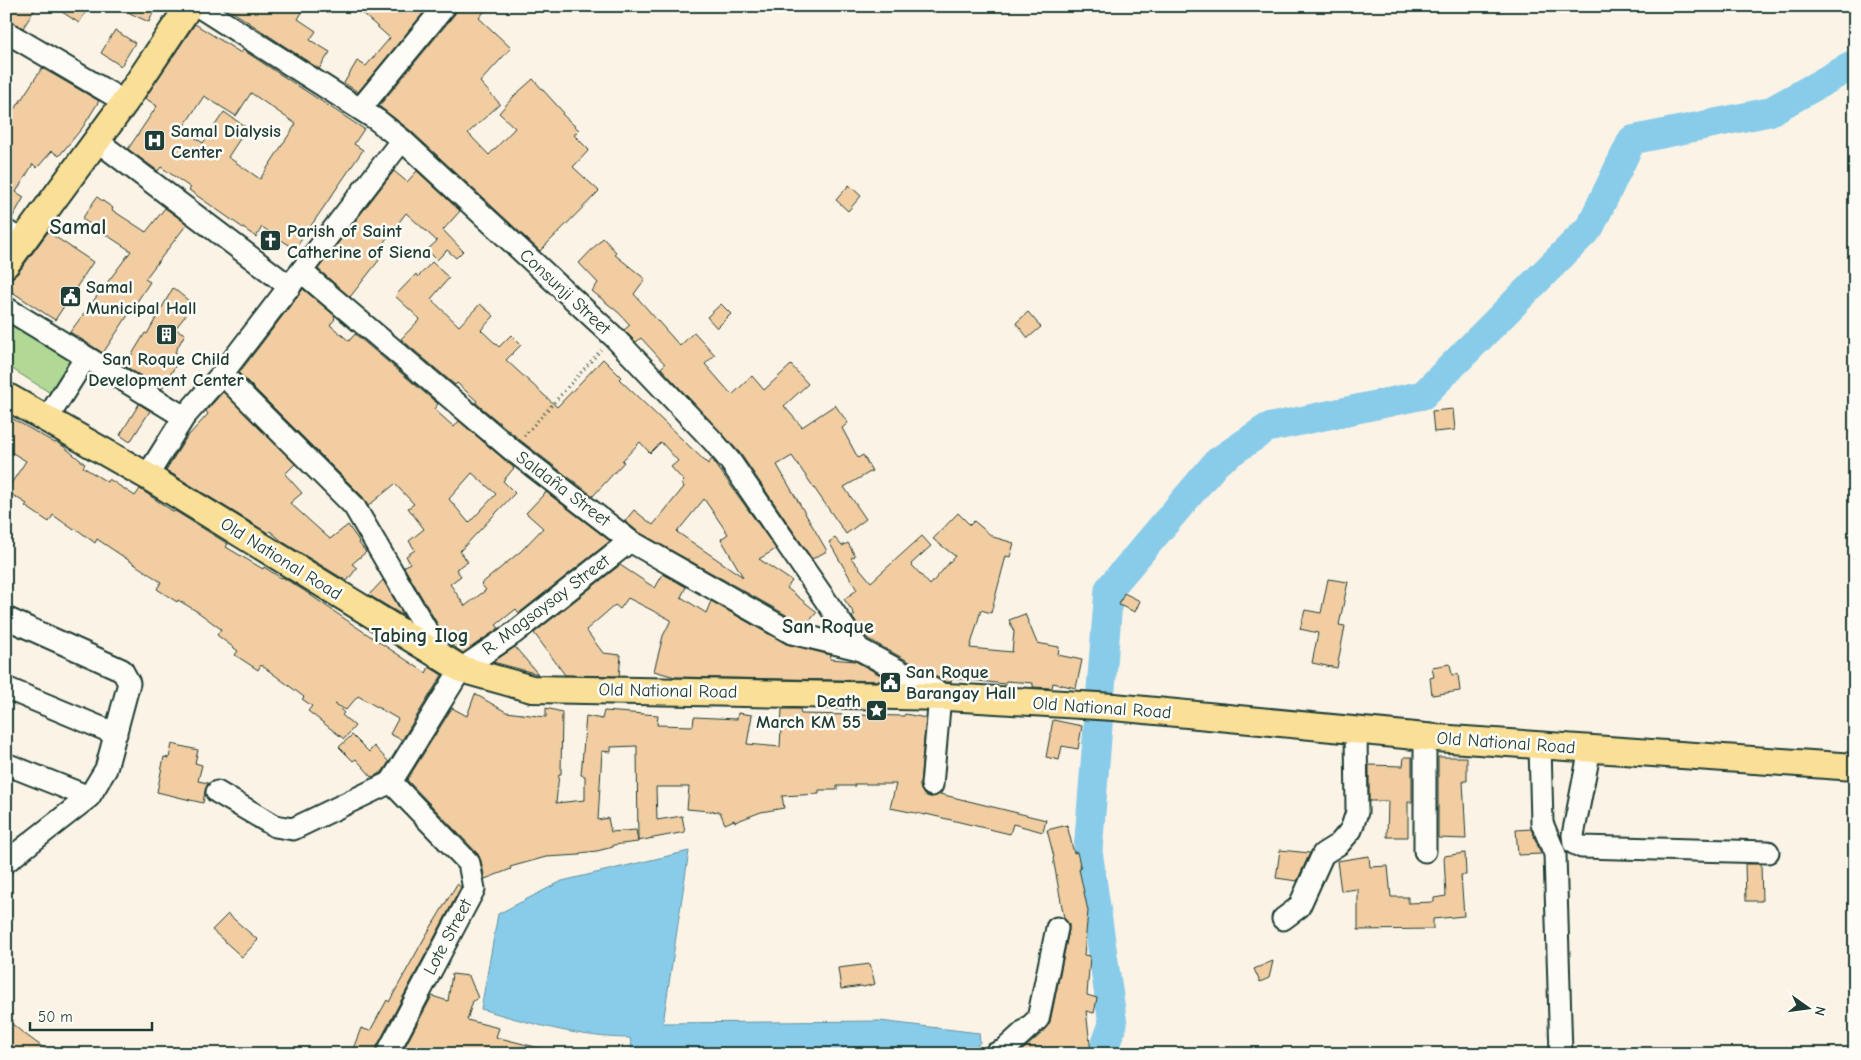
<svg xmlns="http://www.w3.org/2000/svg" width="1861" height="1060" font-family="'Comic Neue',sans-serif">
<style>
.green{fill:#b1d995;stroke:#688b64}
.water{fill:#89ccea;stroke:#5f93a1}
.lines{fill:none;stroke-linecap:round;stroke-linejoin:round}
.river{stroke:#89ccea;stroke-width:29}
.building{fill:#f1cda1;stroke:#1f3d34;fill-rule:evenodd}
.minor-casing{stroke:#1f3d34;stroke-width:25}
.major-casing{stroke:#1f3d34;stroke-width:30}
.path{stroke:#1f3d34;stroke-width:3;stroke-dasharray:1 4;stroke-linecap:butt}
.minor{stroke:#fdfcf7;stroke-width:21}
.major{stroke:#fadf96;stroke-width:26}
.labels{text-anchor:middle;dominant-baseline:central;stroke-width:5;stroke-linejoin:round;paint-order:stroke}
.poi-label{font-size:18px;font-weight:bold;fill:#1f3d34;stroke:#fdfcf7;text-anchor:start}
.street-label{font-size:18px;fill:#1f3d34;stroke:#fdfcf7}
.quarter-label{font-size:20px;font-weight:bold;fill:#1f3d34;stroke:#fdfcf7}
.district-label{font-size:22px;font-weight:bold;fill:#1f3d34;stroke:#fdfcf7}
</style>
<rect width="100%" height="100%" fill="#fbf3e6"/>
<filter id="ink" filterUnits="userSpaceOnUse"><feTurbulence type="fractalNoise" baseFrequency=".02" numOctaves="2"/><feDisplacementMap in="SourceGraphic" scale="10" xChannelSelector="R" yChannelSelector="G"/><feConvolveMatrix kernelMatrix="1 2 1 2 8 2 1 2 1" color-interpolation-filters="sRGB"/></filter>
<g filter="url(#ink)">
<path class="green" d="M6 311 76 356 52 394 6 365Z"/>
<path class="water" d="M689 851 663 1023 880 1021 979 1033 980 1042 973 1052 967 1054H633L630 1038C580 1038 529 1023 481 1009L498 914 562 881Z"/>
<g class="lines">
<path class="river" d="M1102 1054 1113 1024 1088 851 1109 589 1217 462 1267 428 1423 395 1590 227 1632 140 1769 112 1855 64"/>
</g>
<path class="building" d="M6 6H37L23 28 6 18Z
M53 6H79L86 11 79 23Z
M114 6H156L149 22Z
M224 6H306L298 19 316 31 310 40 330 52 319 69Z
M354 6H429L358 92 344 83 357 61 366 66 390 38Z
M457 6H489L479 18 511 48 480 82 500 104 468 133 489 155 515 128 499 113 514 96 533 79 563 112 562 114 579 130 574 135 589 150 573 167 599 191 540 251 411 131 379 106 455 14Z
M195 24 241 53 243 50 364 129 354 144 363 150 295 249 262 227 256 237 189 190 191 188 161 167 158 171 128 149 157 106 145 98ZM251 93 296 124 260 179 228 157 247 128 224 112 203 143 182 129 204 96 236 116Z
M115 30 135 43 121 66 101 53Z
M42 68 99 101 83 127 59 156 52 151 37 168 33 164 16 192 24 197 11 220 6 219V103L15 109Z
M394 171 407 182 417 171 460 211 443 230 463 251 456 258 447 250 437 260 427 250 437 241 406 213 374 255 380 259 350 297 318 269Z
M849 185 861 196 848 211 836 200Z
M97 197 113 208 112 210 146 232 165 208 187 224 145 279 150 282 103 353 70 332 131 251 82 219Z
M48 232 93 262 55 320 6 288 13 277 18 273Z
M603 238 616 252 614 254 645 279 634 294 680 346 694 332 715 355 705 364 732 395 752 376 764 390 791 365 808 384 784 406 802 427 835 405 848 423 842 428 858 458 863 455 872 471 844 487 866 519 846 534 792 456 777 465 827 551 812 559 740 453 661 368 665 364 641 338 636 342 624 330 630 325 619 313 592 291 598 283 579 263Z
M432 262 449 278 431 299 459 326 480 304 494 316 481 330 499 347 511 335 521 345 506 360 557 407 603 359 621 377 619 379 708 464 712 459 776 549 759 559 792 581 787 588 817 612 807 624 797 621 637 531 625 521 634 510 653 525 684 487 682 483 684 481 671 467 678 461 661 442 650 453 640 442 622 461 624 462 593 496 520 440 476 403 477 401 457 383 455 385 401 339 420 319 395 296 416 274 418 277ZM704 499 728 534 721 539 743 577 677 532Z
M173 288 194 305 175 329 185 334 175 352 181 356 162 389 125 366 145 333 147 334Z
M303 289 335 316 334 318 335 319 330 325 349 341 355 334 438 404 434 409 454 427 459 421 514 468 503 481 515 493 460 551 468 562 456 569 461 576 450 584 465 606 486 590 481 584 521 551 543 528 526 513 546 492 610 541 519 613 516 609 496 625 499 628 463 653 448 642 404 567 410 563 406 556 415 550 409 541 424 529 408 508 414 504 395 484 368 506 363 497 239 373ZM472 473 496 494 469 523 449 499Z
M721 304 731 314 717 328 707 317Z
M1028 312 1041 327 1028 338 1016 323Z
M223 392 295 464 285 474 302 493 290 503 330 539 348 525 359 541 358 542 366 552 352 564 357 568 347 581 283 542 270 531 268 533 166 470 188 435H189L208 414 206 411Z
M139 404 150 411 130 442 120 435Z
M1453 409 1455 430 1434 432 1432 411Z
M6 415 55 443 56 442 63 446 85 464 83 467 107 482 109 479 135 496 140 489 174 512 175 511 228 544 226 547 263 569 264 567 281 578 282 577 303 590 358 628 426 673 429 667 442 675 402 740 390 734 398 719 358 696 346 710 335 704 344 713 342 715 355 726 344 739 308 711 312 706 302 699 304 697 272 673 261 665 258 670 235 655 238 651 217 635 221 629 198 612 178 600 177 602 157 589 161 582 97 539 95 543 75 528 74 530 53 515 49 522 25 506 27 504 6 491 26 461 6 449Z
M958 513 970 525 974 521 993 537 1014 543 1010 557 1006 556 991 613 981 610 970 648 1012 652 1014 632 1009 620 1025 614 1037 643 1059 647 1058 655 1082 660 1076 688 1053 683 1052 688 1033 687V683L1006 681 1005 684 952 678 951 682H946L868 639 852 617 855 615 844 599 857 590 829 542 835 538 842 546 848 543 855 556 851 558 871 582 922 536 931 546 911 564 930 585 955 556 933 539Z
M620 565 655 588 663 574 686 587 681 597 706 613 711 601 786 644 831 655 830 659 855 661 891 681 675 677 654 671 663 636 671 620 628 598 620 609 615 605 586 630 603 653 621 655 619 676 565 675 534 633Z
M1328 579 1348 582 1339 625 1345 626 1337 668 1312 663 1318 633 1300 629 1305 610 1321 613Z
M383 580 404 616 369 595Z
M1124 593 1140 601 1135 612 1119 605Z
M515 647 538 674 493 662Z
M1450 664 1452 675 1458 674 1460 691 1432 695 1430 678 1434 677 1432 667Z
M475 694 506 712 546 717V708L562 712 561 774H559L556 803 585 800V776L581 775 586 716 602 719 604 711 658 715 657 725 693 726 694 717 737 719 738 713 752 715 747 744 780 747 782 709H800L801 714 904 716 905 714 926 718 920 784 921 790 924 795 931 797 940 794 1046 820 1043 832 1013 824 1010 834 926 814V815L890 808 896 784H854L855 786H837V790H819V794L782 796 784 808 761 812 735 822 734 820 725 824 720 812 687 809 689 787H656L657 820 682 816 685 832 638 841 637 746 611 747V752L602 751 598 820 608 818 611 832 636 830 638 842 613 845V847L597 851 580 853V855L546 857 510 867 511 869 485 879 481 861 478 854 407 780 452 708 467 716Z
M1053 720 1082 726 1078 749 1062 746 1059 760 1046 757Z
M352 735 369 752 374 746 389 762 382 772 372 777 356 759 353 761 339 747Z
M172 744 198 750 195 763 202 765 198 781 208 783 205 791 203 803 157 792 164 757 169 758Z
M1404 757H1412V802H1408V837H1387L1388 801H1369V765L1403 766Z
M1438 757H1467V781H1463L1466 839 1438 838Z
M1067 825 1074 853 1077 852 1081 869H1079L1088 911 1084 955 1090 956 1087 995 1097 998 1094 1013 1086 1011 1091 1052 1076 1054H1018L1042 1033 1050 1022 1069 930V924L1064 918 1053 858 1054 857 1047 830Z
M1531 829 1541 854 1518 855 1516 830Z
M1280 850 1310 853 1297 881 1276 878Z
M1465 853 1466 875H1461L1464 916 1433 919V929L1358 930V889L1341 891 1337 861 1369 856 1370 867 1388 866 1391 897H1408V903L1434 902V898L1446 896 1444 856Z
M1745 864H1761L1762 901H1746Z
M457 884 461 887 376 1048 375 1054H351L361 1028 370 1031 387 1000 389 1002 425 937Z
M228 914 258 940 242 957 212 930Z
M1273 961 1269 978 1260 982 1254 969Z
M870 964 875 984 863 987 862 986 841 989 838 968Z
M452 974 469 976 478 998 473 1001 467 1020 499 1028 496 1037 543 1049V1054H401L432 996 448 1001Z
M6 1019 22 1032 52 1054H11L6 1050Z"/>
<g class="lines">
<defs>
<path id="minor" d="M201 8 377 120 402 140 613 336 713 441 730 461 859 649
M6 32 125 102
M360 109 445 6
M96 140 290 287
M6 231 23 241
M302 272 512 450 630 541 792 633 859 649 947 697
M6 308 184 417
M222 374 354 506 442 657
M47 419 86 357
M147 476 184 417 222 374 402 140
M6 618 122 670 129 683 106 769 89 797 6 862
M6 688 116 734
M1540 746 1542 823 1555 854 1561 1054
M1590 749 1573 835 1574 843 1582 847 1768 852
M6 764 89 797
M932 785 940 696
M217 792 275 826 293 829 391 782 461 669 514 633 630 541
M1425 851V737
M1283 919 1299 907 1323 854 1339 844 1351 830 1357 812 1356 731
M387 1054 474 889 469 863 391 782
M995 1054 1004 1050 1038 1019 1057 928"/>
<path id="major" d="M6 264 125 102 189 6
M6 396 147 476 461 669 532 689 947 697 1114 707 1436 738 1855 767"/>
</defs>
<use href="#minor" class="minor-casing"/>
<use href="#major" class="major-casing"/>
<path class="path" d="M524 436 601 350"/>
<use href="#minor" class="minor"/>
<use href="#major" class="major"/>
</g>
</g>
<defs>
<symbol id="hospital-square" viewBox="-11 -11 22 22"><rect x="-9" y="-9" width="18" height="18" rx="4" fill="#1f3d34" stroke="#fdfcf7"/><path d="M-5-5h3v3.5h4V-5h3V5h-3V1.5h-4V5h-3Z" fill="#fff"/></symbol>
<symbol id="church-square" viewBox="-11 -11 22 22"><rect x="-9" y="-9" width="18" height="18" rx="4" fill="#1f3d34" stroke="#fdfcf7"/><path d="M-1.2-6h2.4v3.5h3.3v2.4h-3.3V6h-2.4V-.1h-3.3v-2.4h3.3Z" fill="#fff"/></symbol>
<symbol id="civic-square" viewBox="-11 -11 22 22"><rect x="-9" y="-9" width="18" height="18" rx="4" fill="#1f3d34" stroke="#fdfcf7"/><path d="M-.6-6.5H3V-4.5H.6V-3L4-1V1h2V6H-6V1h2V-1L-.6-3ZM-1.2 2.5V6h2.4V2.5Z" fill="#fff"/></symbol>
<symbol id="building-square" viewBox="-11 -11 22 22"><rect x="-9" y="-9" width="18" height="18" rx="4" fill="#1f3d34" stroke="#fdfcf7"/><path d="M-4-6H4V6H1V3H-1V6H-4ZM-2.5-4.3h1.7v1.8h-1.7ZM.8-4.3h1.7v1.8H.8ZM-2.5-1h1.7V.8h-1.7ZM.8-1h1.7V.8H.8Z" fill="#fff"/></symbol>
<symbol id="sight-square" viewBox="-11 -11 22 22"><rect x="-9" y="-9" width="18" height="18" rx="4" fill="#1f3d34" stroke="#fdfcf7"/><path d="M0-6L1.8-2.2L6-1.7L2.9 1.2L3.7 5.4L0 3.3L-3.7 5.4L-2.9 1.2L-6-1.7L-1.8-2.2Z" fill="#fff"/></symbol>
</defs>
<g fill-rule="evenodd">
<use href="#hospital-square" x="142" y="128" width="25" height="25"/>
<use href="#church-square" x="258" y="228" width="25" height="25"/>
<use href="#civic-square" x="58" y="284" width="25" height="25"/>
<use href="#building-square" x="154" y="322" width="25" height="25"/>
<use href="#civic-square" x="878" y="670" width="25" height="25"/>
<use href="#sight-square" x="864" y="698" width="25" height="25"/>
</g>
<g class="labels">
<g class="poi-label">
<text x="171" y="131">Samal Dialysis<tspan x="171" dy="21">Center</tspan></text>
<text x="287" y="231">Parish of Saint<tspan x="287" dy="21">Catherine of Siena</tspan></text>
<text x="86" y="287">Samal<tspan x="86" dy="21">Municipal Hall</tspan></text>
<text x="166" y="359" text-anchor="middle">San Roque Child<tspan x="166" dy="21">Development Center</tspan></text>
<text x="906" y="672">San Roque<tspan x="906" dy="21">Barangay Hall</tspan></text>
<text x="861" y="701" text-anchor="end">Death<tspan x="861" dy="21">March KM 55</tspan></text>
</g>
<g class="street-label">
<text transform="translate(565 292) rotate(43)">Consunji Street</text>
<text transform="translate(563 489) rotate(37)">Saldaña Street</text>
<text transform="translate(281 559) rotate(32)">Old National Road</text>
<text transform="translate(546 605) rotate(-37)">R. Magsaysay Street</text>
<text transform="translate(668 691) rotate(1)">Old National Road</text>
<text transform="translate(1102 708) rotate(4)">Old National Road</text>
<text transform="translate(1506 743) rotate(4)">Old National Road</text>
<text transform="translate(448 937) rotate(-62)">Lote Street</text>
</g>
<g class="quarter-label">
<text x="828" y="626">San Roque</text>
<text x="420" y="635">Tabing Ilog</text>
</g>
<g class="district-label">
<text x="78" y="227">Samal</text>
</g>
</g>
<rect width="1861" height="1060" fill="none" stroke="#fdfcf7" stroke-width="25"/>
<rect x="12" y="12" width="1836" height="1035" fill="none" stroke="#1f3d34" stroke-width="2" filter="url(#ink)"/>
<g transform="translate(1808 1008) rotate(104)" stroke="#fdfcf7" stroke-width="4" paint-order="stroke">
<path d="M0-4L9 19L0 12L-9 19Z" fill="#1f3d34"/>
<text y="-8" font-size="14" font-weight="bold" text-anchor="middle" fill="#1f3d34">N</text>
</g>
<path d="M30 1022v8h122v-8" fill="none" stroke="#1f3d34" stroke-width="2.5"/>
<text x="38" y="1022" font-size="15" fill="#1f3d34" stroke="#fdfcf7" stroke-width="4" paint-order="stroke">50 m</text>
</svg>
